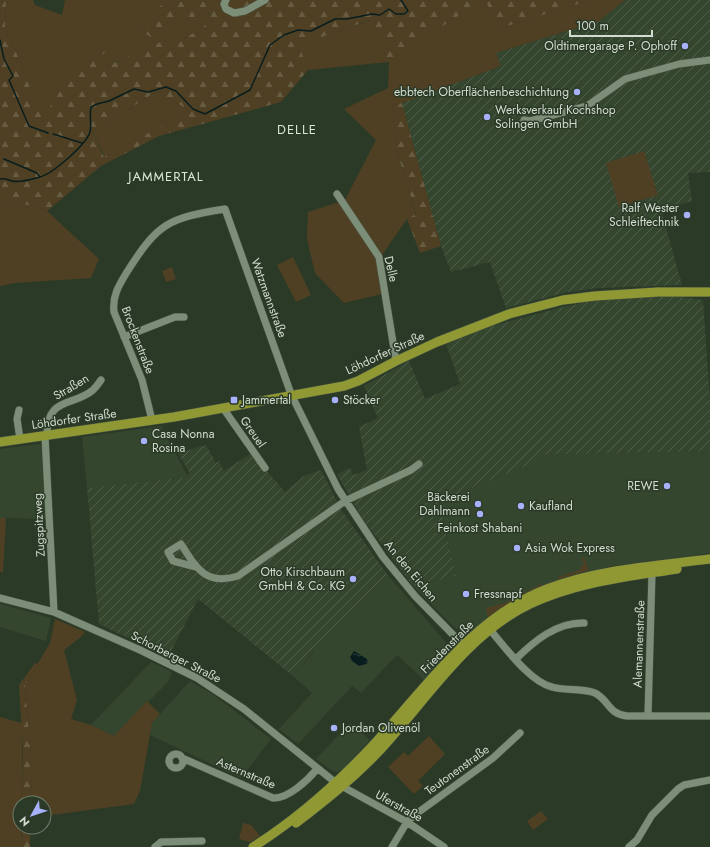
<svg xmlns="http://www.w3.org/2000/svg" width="710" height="847" font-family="Jost,sans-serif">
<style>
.built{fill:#35462f}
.industrial{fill:url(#industrial-furrows)}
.green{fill:#4f4023}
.forest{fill:url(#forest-firs);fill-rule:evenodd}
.water{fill:url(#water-ripples)}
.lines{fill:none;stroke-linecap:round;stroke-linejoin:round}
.stream{stroke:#081e1e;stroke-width:1.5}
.minor-casing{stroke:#485545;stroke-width:8}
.major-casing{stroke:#485545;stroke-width:10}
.minor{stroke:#7d8e78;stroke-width:7}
.major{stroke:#909834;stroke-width:9}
.poi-dot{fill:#a7b1fc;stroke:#2b3a27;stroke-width:1.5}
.labels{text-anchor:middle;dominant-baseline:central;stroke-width:3;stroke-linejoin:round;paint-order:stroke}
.poi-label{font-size:12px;fill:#d2dcd0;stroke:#2b3a27;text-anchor:start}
.street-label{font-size:12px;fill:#d2dcd0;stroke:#2b3a27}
.neighbourhood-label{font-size:13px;letter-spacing:1px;fill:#d7e9d1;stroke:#2b3a27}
</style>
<defs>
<pattern id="industrial-furrows" width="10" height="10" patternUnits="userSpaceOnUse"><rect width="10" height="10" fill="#35462f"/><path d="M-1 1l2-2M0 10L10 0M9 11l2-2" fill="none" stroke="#51604c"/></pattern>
<pattern id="forest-firs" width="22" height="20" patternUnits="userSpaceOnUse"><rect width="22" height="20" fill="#4f4023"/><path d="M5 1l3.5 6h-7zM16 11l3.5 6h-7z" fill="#675b42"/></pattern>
<pattern id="water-ripples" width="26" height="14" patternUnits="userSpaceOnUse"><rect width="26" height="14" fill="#081e1e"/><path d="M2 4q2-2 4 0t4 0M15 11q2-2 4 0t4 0" fill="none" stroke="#2b3e3e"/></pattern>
</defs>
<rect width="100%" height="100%" fill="#2b3a27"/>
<path class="built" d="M161 426 188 477 87 488 82 437Z
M41 444 46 519 0 518V449Z
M710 451V553L611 566 559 579 528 593 505 606 467 634 455 628 413 586 456 576 439 501 537 461 539 455Z
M387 574 448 645 449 654 424 680 397 655 361 693 352 686 298 744 279 729 312 693 293 676 314 652 316 654Z
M0 604 51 618 46 641 0 627Z
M151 662 172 672 168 682 114 736 91 725Z
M190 681 214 695 271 739 241 778 150 735 152 723Z
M350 723 370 740 344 768 337 772 331 770 316 759Z"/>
<path class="industrial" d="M625 0H710V172L688 173 692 201 661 210 682 285 597 288 567 292 506 308 490 262 451 272 441 246 402 103 501 66 496 53 599 21Z
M612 297H680L703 300 710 402V451L539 455 538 461 439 501 456 576 413 586 362 518 337 474 350 468 353 475 367 470 359 427 378 418 364 386 409 361 425 399 460 384 446 344 489 327 563 307Z
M206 445 216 463 219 461 224 471 253 452 265 469 285 492 304 476 321 470 341 510 387 574 316 654 313 652 293 676 198 599 168 657 99 624 87 488 188 477 189 472 178 453Z"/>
<path class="green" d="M6 0H33L35 5 62 15 65 0H206L203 2H179L167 7 161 6 140 31 160 36 161 25 210 13 212 21 182 40 172 38 105 66 101 56 110 47 106 43 66 83 42 120 15 49 5 29Z
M482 0H484L502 28 591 0H625L599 21 496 53 501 66 392 107 398 155 416 215 407 219 382 255V294L344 303 315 273 307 239 308 212 345 200 376 140 344 109 388 88 389 62 308 70 298 45 371 20 389 61Z
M157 91 190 111 105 157 93 132Z
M644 151 658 195 619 207 606 163Z
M0 201 35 206 47 211 99 259 91 278 15 283 0 286Z
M293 257 311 295 296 302 277 265Z
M172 267 176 279 166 282 162 271Z
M0 518H6L3 573 0 572Z
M584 557 589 570 559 579 558 577 580 570V567L584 565 582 558Z
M541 584 542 586 505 606 488 617 486 608 505 603Z
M55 619 85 632 81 637 64 650 77 700 71 719 91 725 114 736 147 701 160 714 152 723 140 791 134 804 44 816V803H31L32 768 25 685 50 643Z
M0 717 22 723 23 803H20L22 847H0Z
M429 736 445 754 418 781 423 786 414 794 388 767 404 752 408 756Z
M541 811 548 819 533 830 527 821Z
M243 823 251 825 260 836 250 842 239 839Z"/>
<path class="forest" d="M0 0H6L5 29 15 49 42 119 78 64 106 43 111 47 101 56 106 66 172 37 182 40 212 21 210 13 162 25 160 36 153 38 140 31 161 5 167 7 179 2H203L206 0H482L389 62 370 20 299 45 308 70 281 102 159 136 101 166 47 211 35 206 0 201ZM157 91 190 111 104 157 93 132Z
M484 0H591L502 28Z
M402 103 441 246 420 253 407 219 416 214 398 155 392 107Z
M35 663 38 664 25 685 32 768 31 803H23V749L19 685Z
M22 827H30V847H22Z"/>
<path class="water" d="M354 651 367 659 368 662 366 664 359 666 352 661 350 657Z"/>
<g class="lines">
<path class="stream" d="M0 40 4 59 13 76 9 80 29 126 48 133
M53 134 82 143
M4 159 37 173 40 177
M0 179C6 178 7 180 12 181 19 183 33 179 40 177 52 174 86 145 90 132 92 125 89 115 91 107L97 104 109 101 134 89 148 92 166 87 176 91 193 109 205 114 250 90 270 45 284 35 298 30 311 31 335 19H347L372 14 380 15 389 9 396 14H404L408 11 401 0"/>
<defs>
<path id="minor" d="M226 0 224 4 226 9 234 13 245 11 265 0
M524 120 530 121 587 106 625 79 679 64 710 60
M337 194 379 257 396 361
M124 337 175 317H184
M223 408 265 468
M19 410 17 419 20 439
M152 420 142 380 114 312C112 296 119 285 127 272 158 223 168 218 225 209L291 394 338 489 383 557 415 596 467 649
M47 435C47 396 73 407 93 390 96 387 99 383 101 380
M45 436 54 612
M196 567 173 561 168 552 181 544C196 568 206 586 238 576L345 501 411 470 419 464
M0 598 54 612 140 650 197 678 244 709 336 783 407 822 444 847
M491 631C505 647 530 682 552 687 566 691 581 688 595 693 609 700 608 714 627 716H710
M516 659C534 641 557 622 584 623
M648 715 652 573
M169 761a7 7 0 1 1 14 0a7 7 0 1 1-14 0Z
M182 758 273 798C288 799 308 780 317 769
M155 847 161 842 202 841
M392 847 407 822 416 814 493 758 520 733
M629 847 637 840 652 815 678 789 684 785 710 780"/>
<path id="major" d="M0 442 174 417 344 386 358 381 396 361 437 342 509 314 563 300 595 296 658 292H710
M296 823C326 800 355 777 381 749 427 699 467 634 530 604 577 582 626 577 677 569
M253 847C299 818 340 781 377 741 427 686 474 617 547 589 599 569 655 566 710 559"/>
</defs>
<use href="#minor" class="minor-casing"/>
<use href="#major" class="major-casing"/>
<use href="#minor" class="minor"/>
<use href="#major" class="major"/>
</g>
<g class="poi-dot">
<circle cx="685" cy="46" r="4"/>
<circle cx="577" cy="92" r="4"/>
<circle cx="487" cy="117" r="4"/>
<circle cx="687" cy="215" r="4"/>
<rect x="230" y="396" width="8" height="8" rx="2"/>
<circle cx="335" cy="400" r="4"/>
<circle cx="144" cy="441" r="4"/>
<circle cx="667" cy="486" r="4"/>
<circle cx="478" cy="504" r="4"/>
<circle cx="521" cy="506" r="4"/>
<circle cx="480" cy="514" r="4"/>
<circle cx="517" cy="548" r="4"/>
<circle cx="353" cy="579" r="4"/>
<circle cx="466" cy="594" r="4"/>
<circle cx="334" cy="728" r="4"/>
</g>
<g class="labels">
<g class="poi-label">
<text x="677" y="46" text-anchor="end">Oldtimergarage P. Ophoff</text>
<text x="569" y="92" text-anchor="end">ebbtech Oberflächenbeschichtung</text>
<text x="495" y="110">Werksverkauf Kochshop<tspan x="495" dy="14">Solingen GmbH</tspan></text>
<text x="679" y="208" text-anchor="end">Ralf Wester<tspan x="679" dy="14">Schleiftechnik</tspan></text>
<text x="242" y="400">Jammertal</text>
<text x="343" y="400">Stöcker</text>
<text x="152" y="434">Casa Nonna<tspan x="152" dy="14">Rosina</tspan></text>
<text x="659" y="486" text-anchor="end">REWE</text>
<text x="470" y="497" text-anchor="end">Bäckerei<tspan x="470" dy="14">Dahlmann</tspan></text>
<text x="529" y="506">Kaufland</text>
<text x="480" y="528" text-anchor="middle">Feinkost Shabani</text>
<text x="525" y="548">Asia Wok Express</text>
<text x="345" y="572" text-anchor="end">Otto Kirschbaum<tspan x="345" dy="14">GmbH &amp; Co. KG</tspan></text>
<text x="474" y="594">Fressnapf</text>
<text x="342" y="728">Jordan Olivenöl</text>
</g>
<g class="street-label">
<text transform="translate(391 269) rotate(77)">Delle</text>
<text transform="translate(269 298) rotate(70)">Watzmannstraße</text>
<text transform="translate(138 340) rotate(69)">Brockenstraße</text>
<text transform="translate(385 353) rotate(-25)">Löhdorfer Straße</text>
<text transform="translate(71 387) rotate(-31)">Straßen</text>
<text transform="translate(74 419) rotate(-8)">Löhdorfer Straße</text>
<text transform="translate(253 432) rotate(55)">Greuel</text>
<text transform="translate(39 525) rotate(-93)">Zugspitzweg</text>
<text transform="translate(411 571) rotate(50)">An den Eichen</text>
<text transform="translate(639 644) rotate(-88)">Alemannenstraße</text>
<text transform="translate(447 647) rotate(-45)">Friedenstraße</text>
<text transform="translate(176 657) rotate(27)">Schorberger Straße</text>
<text transform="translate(457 770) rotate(-36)">Teutonenstraße</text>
<text transform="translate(246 773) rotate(23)">Asternstraße</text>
<text transform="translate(399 806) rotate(29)">Uferstraße</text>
</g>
<g class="neighbourhood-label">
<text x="297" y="129">DELLE</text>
<text x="166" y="176">JAMMERTAL</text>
</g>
</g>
<g transform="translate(32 815) rotate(230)"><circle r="19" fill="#2b3a27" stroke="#6e7b6b"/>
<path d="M0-3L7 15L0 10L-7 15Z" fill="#a7b1fc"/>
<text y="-6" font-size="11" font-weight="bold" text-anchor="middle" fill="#d2dcd0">N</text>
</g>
<path d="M570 30v6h82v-6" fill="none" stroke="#d2dcd0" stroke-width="2"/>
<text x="576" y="30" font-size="12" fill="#d2dcd0" stroke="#2b3a27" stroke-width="3" paint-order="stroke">100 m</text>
</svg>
